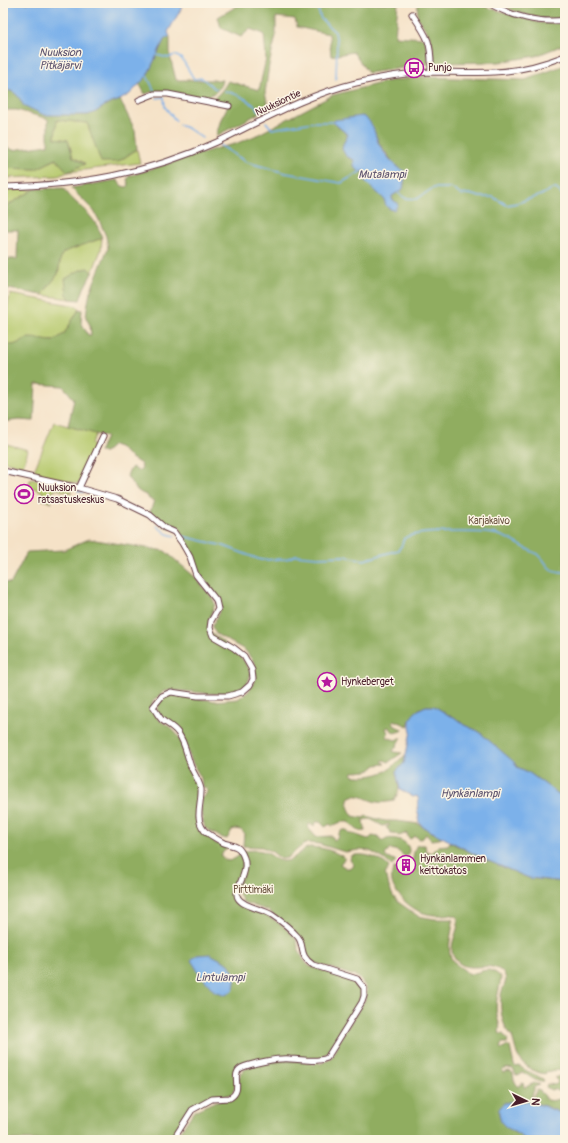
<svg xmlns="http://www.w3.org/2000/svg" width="568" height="1143" font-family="Pangolin,sans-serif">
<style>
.green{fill:#b6c96d;stroke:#80744c}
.forest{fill:#90ad60;stroke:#6d6646;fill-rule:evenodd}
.water{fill:#7cb1ea;stroke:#63688a}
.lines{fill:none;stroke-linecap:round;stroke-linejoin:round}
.stream{stroke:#7cb1ea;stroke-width:1.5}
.minor-casing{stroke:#643c42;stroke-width:7}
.minor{stroke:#fff;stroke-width:5}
.labels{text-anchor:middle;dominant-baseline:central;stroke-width:3;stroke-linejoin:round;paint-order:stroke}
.poi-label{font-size:10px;fill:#4a1f2b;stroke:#fcf5e5;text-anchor:start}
.street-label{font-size:10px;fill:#4a1f2b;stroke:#fcf5e5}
.park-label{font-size:10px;fill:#6a523f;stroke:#fcf5e5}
.water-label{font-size:11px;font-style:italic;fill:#5c526e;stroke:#fcf5e5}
</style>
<rect width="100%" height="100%" fill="#fcf5e5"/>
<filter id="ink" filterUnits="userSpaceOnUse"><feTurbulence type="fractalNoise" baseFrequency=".025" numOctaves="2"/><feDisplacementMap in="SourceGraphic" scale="8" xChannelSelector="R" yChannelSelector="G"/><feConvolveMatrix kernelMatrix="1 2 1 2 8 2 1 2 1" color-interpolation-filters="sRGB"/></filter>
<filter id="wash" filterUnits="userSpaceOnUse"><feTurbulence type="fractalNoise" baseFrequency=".012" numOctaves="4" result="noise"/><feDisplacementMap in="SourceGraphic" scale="16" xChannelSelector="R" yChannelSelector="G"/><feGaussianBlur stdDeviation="0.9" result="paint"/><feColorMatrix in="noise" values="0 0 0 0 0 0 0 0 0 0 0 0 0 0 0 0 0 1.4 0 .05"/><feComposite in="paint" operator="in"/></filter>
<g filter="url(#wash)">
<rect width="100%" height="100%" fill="#f5e2c7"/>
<path class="green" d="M56 120 87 123 118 162 137 149 140 163 68 172 58 176 3 178V168L36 169 56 159 85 163 73 157 68 140 55 138Z
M35 189 3 208V190Z
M102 238 101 250 92 273 88 268 80 270 67 294 70 299 42 295 58 274 61 256 64 252Z
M10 294 77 306 79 309C73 319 64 340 51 341 43 342 34 339 26 340 17 341 15 350 3 342V331Z
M54 422 96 434 91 444 95 447 79 484 33 473Z
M3 443 28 450 23 466 3 461Z
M32 479 68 487 72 491 71 493 57 489 51 493 50 500 52 503 41 499 43 492 29 486 30 480Z"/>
<path class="forest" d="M238 3H398L395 36 424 38 427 49 429 64 368 73 353 52 331 56 329 34 297 27 295 19 276 17V36L269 65 265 93 269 108 216 136 221 119 229 104 210 100C219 96 223 89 228 81L259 90 266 59 264 34 250 29 241 37 221 28 218 17 239 5Z
M418 3H481L486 7 540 23H565V44L536 56 499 62 434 63C434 40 430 35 417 17Z
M500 3H565V16C549 25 514 12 499 4Z
M170 37V56L176 80H222C217 108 182 91 163 91 157 90 151 92 145 94L139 83 147 76 165 38Z
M565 65V797L557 793 528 772 517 767 510 759 478 731 464 725 454 717 450 716 434 706H426L419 709 409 722 408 726 394 720 393 721 395 726 402 729 401 731 394 733 389 727 386 728 388 733 387 737 389 738 396 740 399 738H402L398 742 397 747 393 750 394 752 402 753 389 762 384 760 382 761 385 764 376 765 369 771 353 772 352 775C363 778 382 775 391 768 396 764 399 759 405 756L404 763 396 772C399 784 401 792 393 801 388 802 382 803 377 802 365 800 362 793 349 797 346 805 349 809 353 816L363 818 366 816 385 821H397L419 824 423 827 442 838 439 839 431 840 426 834 423 838 420 839 415 836 410 839 408 837 407 833 399 836 394 833H391L386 827 389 826V824L383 826 370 819 363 820V823L365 826V831C358 833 354 827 349 822H341L332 826 330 824 325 827 320 822H316L314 826 309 824 308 825 309 829 316 837 332 836 334 840 338 838 339 833 342 830H347L349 834C355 833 362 838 369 839L372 836 379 837 381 841C383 841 385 840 387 839 397 836 415 844 407 856H404L398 851 390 849 385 855 387 858 395 860V862L392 866 384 859 370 851 360 850 345 852 319 844 308 843 303 845 287 858 281 859 271 851 262 847 243 846 244 833 241 830 235 829 232 830 227 839 220 837 205 828 201 813V798L204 797 207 792 206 788 202 787 201 778 192 762 180 732 163 719 157 712 158 704 166 696 175 695 215 701 238 699 249 691 256 678 254 662 245 650 216 634 212 627 220 610V602L201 577 189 550 180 537 181 530 177 525 169 528 166 527 150 512 154 501 149 499 147 495C137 493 133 485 127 476L129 471 132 467 138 471 142 468 141 464 130 457 119 447 113 445 105 452H99L106 437 68 426 74 399 63 386 36 384 34 421 19 420 3 422V342C16 350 19 339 30 338 37 338 46 341 53 341L64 334 79 309 82 310 81 322 88 335H91L90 325 86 318 87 308 90 292 108 248 106 236 99 220 94 211 71 188 117 180 122 186 126 187 129 186 127 180 129 176 218 148 235 144 257 135 333 95 389 81 422 77 525 80ZM333 122 372 126 379 143 392 161 401 170 405 178 403 189 392 196V199L397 203 384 199 375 190 364 171 354 167V160L346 156 345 140 348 135Z
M3 90H10L20 97 76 115H87L94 113 106 105 120 100 135 130 137 149 118 162H101L87 123 57 120 55 138 68 140 73 157 85 164 68 172 56 159 36 169 3 168V145L13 150 48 145V119L17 110H3Z
M64 188C71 201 85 208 94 221 98 226 100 232 102 238L64 252 61 256 58 274 42 295 3 288V259H17L18 230H3V208L35 189Z
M88 268 92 273 84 288 80 300 70 299 67 294 65 279 80 270Z
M89 539 165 551 195 577 212 597 215 604 209 620 208 631C220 640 252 660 250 676 249 681 245 686 243 691L215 694 183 691H164L153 701 151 707C159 724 163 720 174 731 184 740 184 756 190 768 192 772 195 776 197 781 202 801 187 830 213 838L216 844 220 843 228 846 221 855C227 865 233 860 241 854 242 859 244 866 244 870 242 884 230 889 238 904 259 910 281 921 295 938 298 942 297 946 299 950 301 956 304 961 309 966L356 981 361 986 362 992 360 1002 328 1052 321 1058 245 1065 237 1068C234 1077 237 1087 232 1094L209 1099 189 1108 181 1125 171 1140H3V582L11 583 27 552 64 550Z
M450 842 484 859 529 878 565 882V1072L557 1070 546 1072V1074C542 1073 538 1073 534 1071 528 1068 519 1060 517 1054 515 1048 514 1042 512 1036 510 1033 507 1030 505 1026 501 1017 500 1006 501 996 501 989 508 982 505 976 494 956 468 977 455 959 446 946 460 932 458 918 451 912 443 916 434 915 418 914 405 904 396 891 391 884 390 876 394 868H398L401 869C418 865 410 855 417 845H425L426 851 431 853 438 846 448 845Z
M310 847C325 848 332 850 345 858L340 864 346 868H352L354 865 350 860 351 856C363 852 381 858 389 867L385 875 387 877 389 887 393 896 398 902 418 916 435 919H452L453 922C452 934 445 953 454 962 458 967 465 969 468 974 483 973 487 964 501 977 500 989 494 1003 497 1016 498 1022 501 1025 499 1031L500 1034H503L508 1040 507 1043H502L500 1048 503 1049 507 1046 510 1047 514 1065 516 1067 519 1066C527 1072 535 1074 543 1079L544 1081C535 1083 529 1075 522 1072L519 1076 516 1075 513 1069C509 1068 505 1068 502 1071L503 1073 509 1071 513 1073 514 1080 518 1087 521 1084 523 1083 524 1087H526L534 1083 540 1085 534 1087V1090L531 1097 532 1098 537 1090 540 1091 545 1096V1099C552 1103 557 1098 565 1099V1115C550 1108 534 1100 517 1101 513 1101 508 1103 504 1103L499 1114C504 1129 515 1132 527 1140H175L194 1111 216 1101 231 1100 236 1097 238 1092 239 1078 243 1070C265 1060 288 1061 311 1062L312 1064 314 1065 316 1063 318 1062 320 1064 330 1059 334 1054 342 1036 365 1000 367 992 366 987 358 977 312 962 307 959 301 940 269 911 243 902 239 894 244 851C253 850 262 849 269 854 274 857 277 861 283 861 295 862 298 850 310 847Z
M559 1076H565V1091H557L554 1089 551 1090 546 1087 547 1084 555 1085 558 1082 555 1078Z"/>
<path class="water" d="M3 3H182L181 9 168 32 170 37 165 38 147 76 130 94 120 100 106 105 94 113 87 115H44L23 105C19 96 14 89 3 90Z
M362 116C373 120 374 132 378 142 384 154 395 167 406 172L404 182 403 189 392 196V199L397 203 398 205 394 210 390 209 386 206 384 199 365 181 364 171 360 172 354 167V160L346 156 342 149 343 144 348 135 333 122 335 120Z
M426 706H434L450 716 454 717 464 725 478 731 514 762 517 767 528 772 557 793 565 797V882L529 878 484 859 423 827 419 822 418 818 419 816 417 809 419 800 417 796 413 797 400 789 396 772 404 763 411 731C407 718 414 711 426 706Z
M210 954 229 964 236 976 234 989 227 995 214 991 199 973 191 960 197 955Z
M515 1101C533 1100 549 1108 565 1115V1140H527L506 1127 501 1122 499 1114V1109L504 1103Z"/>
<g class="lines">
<path class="stream" d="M316 3 321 19 335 32 337 43 336 79
M157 55 168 58 175 55 182 59 194 79 202 78 214 88 217 89
M147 76 154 90
M3 90 6 97 4 104
M225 91C239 94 252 102 261 112
M157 98 164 97 165 107 176 121
M266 122 272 129 313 122H333
M180 125 189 129 202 138
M220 145 246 162 286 173 341 183 360 172
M398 193 405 198 417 199 433 188H451L461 195 469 194 480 197H493L507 205 517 203 541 195 552 189H556L560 192 565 198
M78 491 83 492
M157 526 167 534 175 536
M182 536 224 546 261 560 286 559 296 555 317 557 345 556 364 560 398 550C404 545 402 540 405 538 414 530 488 531 499 535 513 539 524 549 538 554 550 565 544 571 565 572"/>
</g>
</g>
<g filter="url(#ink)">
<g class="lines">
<defs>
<path id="minor" d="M489 3C510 16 540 24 565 20
M412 14C428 37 432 43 431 72
M139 100 154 94H168L229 106
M3 187C80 185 147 174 217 142 263 120 306 95 356 83 381 77 406 73 431 72 452 72 473 73 494 72 519 71 542 65 565 56
M3 471 79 488 117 499 150 515 165 528 174 532 182 543 190 557 196 575 216 600 218 609 211 621 210 628 213 636 234 648 244 656 252 670 253 679 250 685 242 692 228 696H198L171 692 162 696 153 707C156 711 158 716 162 720 167 724 174 727 178 733 185 742 187 756 191 767 194 774 199 780 201 789 202 802 194 818 204 830 206 833 220 841 224 843 229 845 237 845 240 850 255 871 232 887 238 898 243 907 263 909 272 915 281 921 291 929 298 937 305 946 298 955 313 965L357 979 364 988V996L362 1002 327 1058C316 1063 302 1059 290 1059 278 1058 252 1063 241 1068 230 1075 244 1090 230 1098L212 1099 192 1110 173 1140
M79 488 103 436"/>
</defs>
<use href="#minor" class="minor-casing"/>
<use href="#minor" class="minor"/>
</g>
</g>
<defs>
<symbol id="bus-ring" viewBox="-11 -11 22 22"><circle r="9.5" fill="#fcf5e5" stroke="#b5179e" stroke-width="1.5"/><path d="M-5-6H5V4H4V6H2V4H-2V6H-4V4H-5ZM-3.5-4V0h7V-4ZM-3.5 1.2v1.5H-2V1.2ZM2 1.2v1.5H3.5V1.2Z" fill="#b5179e"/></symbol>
<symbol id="stadium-ring" viewBox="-11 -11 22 22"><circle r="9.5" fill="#fcf5e5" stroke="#b5179e" stroke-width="1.5"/><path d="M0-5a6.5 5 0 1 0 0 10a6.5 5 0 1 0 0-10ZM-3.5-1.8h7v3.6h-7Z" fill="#b5179e"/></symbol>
<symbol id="sight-ring" viewBox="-11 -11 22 22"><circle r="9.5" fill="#fcf5e5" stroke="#b5179e" stroke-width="1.5"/><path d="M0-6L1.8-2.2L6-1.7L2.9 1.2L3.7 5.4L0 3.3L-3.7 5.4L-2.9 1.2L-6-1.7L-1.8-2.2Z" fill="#b5179e"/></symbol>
<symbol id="building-ring" viewBox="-11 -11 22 22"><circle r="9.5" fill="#fcf5e5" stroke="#b5179e" stroke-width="1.5"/><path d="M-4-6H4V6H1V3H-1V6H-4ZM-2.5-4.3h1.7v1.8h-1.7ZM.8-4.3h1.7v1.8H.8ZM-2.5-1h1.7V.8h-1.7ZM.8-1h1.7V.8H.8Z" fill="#b5179e"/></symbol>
</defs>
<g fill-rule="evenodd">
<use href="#bus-ring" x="403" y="57" width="22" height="22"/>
<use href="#stadium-ring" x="13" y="483" width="22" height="22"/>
<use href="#sight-ring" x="316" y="671" width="22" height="22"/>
<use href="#building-ring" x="395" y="854" width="22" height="22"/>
</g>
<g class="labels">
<g class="poi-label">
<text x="428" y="68">Punjo</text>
<text x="38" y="488">Nuuksion<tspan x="38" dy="12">ratsastuskeskus</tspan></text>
<text x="341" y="682">Hynkeberget</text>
<text x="420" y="859">Hynkänlammen<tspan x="420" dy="12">keittokatos</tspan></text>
</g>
<g class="street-label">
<text transform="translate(278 103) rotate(-25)">Nuuksiontie</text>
</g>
<g class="park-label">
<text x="489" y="521">Karjakaivo</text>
<text x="253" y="890">Pirttimäki</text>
</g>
<g class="water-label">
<text x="60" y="52">Nuuksion<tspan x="60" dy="13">Pitkäjärvi</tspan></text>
<text x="382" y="174">Mutalampi</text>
<text x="470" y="793">Hynkänlampi</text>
<text x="220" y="977">Lintulampi</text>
</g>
</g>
<rect width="568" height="1143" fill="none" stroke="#fcf5e5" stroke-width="16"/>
<g transform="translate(526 1101) rotate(95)" stroke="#fcf5e5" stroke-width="3" paint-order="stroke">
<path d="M0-3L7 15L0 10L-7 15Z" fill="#4a1f2b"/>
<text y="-6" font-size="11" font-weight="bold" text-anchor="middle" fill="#4a1f2b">N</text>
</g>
</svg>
